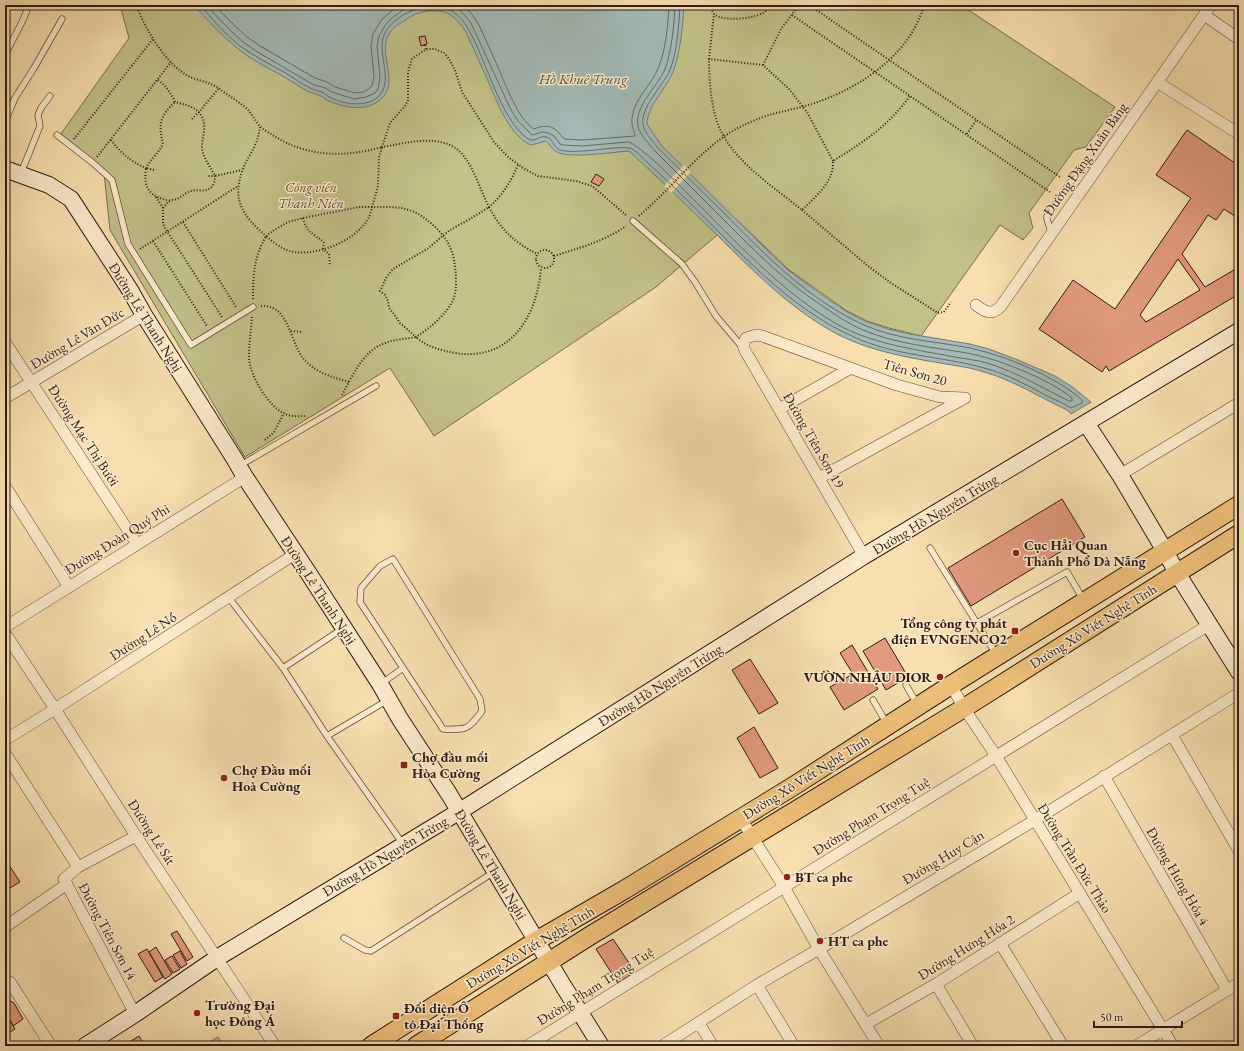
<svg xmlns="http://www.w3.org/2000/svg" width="1244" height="1051" font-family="'EB Garamond',serif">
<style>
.green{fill:#c1c188;stroke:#776f4e}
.water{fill:#a3bab7;stroke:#747b75}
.pier{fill:#f7e0ae}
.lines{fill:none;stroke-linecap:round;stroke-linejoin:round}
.shore{stroke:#686c65;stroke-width:1}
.building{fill:#e2997d;stroke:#2d1d13;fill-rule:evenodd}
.lane-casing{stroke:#604e3a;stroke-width:7}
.street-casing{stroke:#604e3a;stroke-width:12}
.secondary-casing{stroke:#2d1d13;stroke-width:18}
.primary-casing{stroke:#2d1d13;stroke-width:20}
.path{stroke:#2d1d13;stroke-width:2;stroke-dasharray:1 2;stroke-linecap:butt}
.lane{stroke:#faebca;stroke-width:5.5}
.street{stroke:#faebca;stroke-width:11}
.secondary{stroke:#faebca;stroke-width:16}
.primary{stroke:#ecc077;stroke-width:18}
.poi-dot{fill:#8f2418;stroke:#faebca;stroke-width:1.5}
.labels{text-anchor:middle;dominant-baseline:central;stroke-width:3;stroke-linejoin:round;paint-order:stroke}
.street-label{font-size:14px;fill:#2d1d13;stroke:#faebca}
.park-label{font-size:14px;font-style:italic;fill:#594e36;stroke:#faebca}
.poi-label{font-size:14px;font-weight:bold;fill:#2d1d13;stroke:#faebca;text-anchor:start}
.water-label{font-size:15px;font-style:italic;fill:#504c44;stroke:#faebca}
</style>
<rect width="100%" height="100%" fill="#f7e0ae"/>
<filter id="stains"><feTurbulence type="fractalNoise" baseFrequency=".005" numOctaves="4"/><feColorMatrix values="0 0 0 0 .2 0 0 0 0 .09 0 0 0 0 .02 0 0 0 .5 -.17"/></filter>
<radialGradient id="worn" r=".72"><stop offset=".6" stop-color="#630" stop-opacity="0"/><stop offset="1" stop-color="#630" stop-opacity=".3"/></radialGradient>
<path class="green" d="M120 5H961L1115 107 1086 147 1074 150 1029 213 1033 228 1023 240 1000 225 921 336 889 328 867 321 847 311 789 270 736 219 656 287 434 436 390 368 245 457 110 230 104 173 58 138 129 38Z
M218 1037 224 1046H203Z"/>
<path class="water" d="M194 5H684C683 24 680 55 673 72 666 89 647 106 647 124L661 145 766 249 789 271 822 295 847 312 867 322 888 329 910 334 970 344 989 349 1018 360 1055 376 1071 386 1091 402 1071 414 1067 410C1039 397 1013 380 984 372 972 368 959 366 946 364 910 358 874 352 841 336 795 313 755 273 719 237 689 208 660 179 629 151 614 152 569 159 557 152 552 150 550 144 546 141L531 145C508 136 494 94 485 74 479 60 472 46 466 32 459 21 450 11 438 11 425 10 414 13 404 21 397 25 390 30 387 38 380 58 399 83 381 99 367 112 345 108 329 101 326 100 324 98 321 96 317 94 311 93 307 91 298 86 290 80 281 75 266 67 250 59 237 48 221 35 207 20 194 5Z"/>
<path class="pier" d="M684 165 691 172 671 193 664 186Z"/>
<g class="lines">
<path class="shore" d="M200 5C212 19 225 34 240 46 254 56 269 64 284 72 293 77 301 84 310 88 314 90 320 91 324 93 326 94 327 96 329 97 343 104 365 108 378 97 394 82 378 56 383 38 389 16 425 1 446 8 454 11 461 18 466 25 486 58 496 107 522 134 536 147 535 135 546 137 552 138 553 145 557 148 563 153 576 151 583 151 592 151 627 145 632 149 638 152 642 158 647 162 660 174 673 186 686 199 736 248 788 308 854 337 895 356 941 356 984 368 1007 374 1027 385 1047 396 1055 400 1064 403 1071 408L1082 403V400C1055 376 1006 356 970 348 935 341 897 340 864 325 809 300 766 256 725 214 703 192 680 170 658 148 653 141 644 133 643 124 640 109 662 86 669 72 677 55 679 24 680 5
M206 5 230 30 243 42 256 51 312 84 325 88 332 92 354 99 366 97 375 93 378 89 380 77 377 46 379 36 386 24 392 18 403 10 413 5
M214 5 234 25 247 37 260 46 315 78 327 82 335 87 355 93 364 92 370 88 372 86 374 77 371 46 373 34 382 19 399 5
M452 5 461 11 471 23 510 108 518 121 532 135 542 132 549 133 554 136 560 144 563 145 582 146 628 142 633 144C653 158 670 176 687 193 735 240 784 296 844 328 879 345 918 350 955 357 966 359 977 360 987 363 1017 372 1042 388 1069 401H1072V398C1049 379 996 358 967 353 932 347 896 344 863 330 849 324 837 316 824 307 785 282 756 252 724 220 701 197 678 174 655 151 649 144 640 135 638 126 634 106 658 86 665 69 672 50 674 25 675 5
M462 5 471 13 479 25C485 39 492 53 498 67 506 85 517 118 534 129 549 123 555 127 564 139L582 140 635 136C634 130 631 125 632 118 634 98 653 84 659 66 666 49 668 24 669 5"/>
</g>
<path class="building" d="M425 36 427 44 421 46 419 37Z
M1187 130 1239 166V219L1224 209 1216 220 1208 215 1182 254 1205 287 1239 267V294L1109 371 1106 366 1102 372 1039 329 1073 280 1115 309 1191 198 1156 175ZM1178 259 1200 290 1146 322 1140 315Z
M596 174 604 179 599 186 591 182Z
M1062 499 1085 537 971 606 948 568Z
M885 638 908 677 886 690 863 651Z
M852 645 878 689 844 710 830 687 853 674 840 653Z
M750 659 778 703 759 714 732 670Z
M754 727 778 768 760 778 737 738Z
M5 859 20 882 5 891Z
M177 931 193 957 187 961 171 934Z
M613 939 635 972 618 983 596 949Z
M156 947 172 974 165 979 149 952Z
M147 949 163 977 155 982 138 954Z
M180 951 187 964 181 968 173 955Z
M172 956 180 969 173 973 165 960Z
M5 965 9 972 5 974Z
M7 999 14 1003 23 1019 13 1026 5 1012V1001Z
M5 1012 15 1029 7 1034 5 1031Z
M139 1036 145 1046H123Z"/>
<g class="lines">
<defs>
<path id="lane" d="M5 55 23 20 29 5
M5 122 15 98 34 68 62 19
M57 135 93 163 112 180 128 244 191 345 253 307
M21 173 40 126 38 115 41 108 50 96
M633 221 682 264 695 282 716 316 743 348
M1051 232 1047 219V216L1081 167 1086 164 1098 166
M239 466 376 386
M930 548 996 654
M229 598 283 668
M977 623 1067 572 1083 599
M342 629 283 668 327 736 388 700
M382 683 403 668 443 729C467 730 468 730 482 711L480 699 393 559 380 566 361 588 360 602 403 668
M906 685 917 704
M873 700 887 724
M327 736 403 844
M344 938 365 950 371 951 494 872"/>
<path id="street" d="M1204 15 1239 39
M1157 82 1239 134
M976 305C985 312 992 316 1001 306L1211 5
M5 342 137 544
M5 398 144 315
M779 409 851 368
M1120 475 1239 403
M819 478 965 398 940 397 897 385 762 336 756 335 746 338C741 347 745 351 750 359L864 556
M5 486 69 587
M5 627 245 477
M5 633 55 709 136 836 275 1046
M951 685 964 708 996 756 1173 1046
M1172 735 1239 851
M5 740 55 709 295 554
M5 753 78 867
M1104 776 1227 990
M741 819 784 887 819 949 879 1046
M5 927 67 884
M1000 943 1063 1046
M936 984 973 1046
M757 985 794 1046
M5 986 10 982 51 1046
M135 1014 64 879 78 867 136 836
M699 1023 713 1046
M866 1024 936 984 1080 893
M527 1046 1210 624
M662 1046 757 985 819 949 1035 820 1239 693
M1136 1046 1239 983"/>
<path id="secondary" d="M5 169 49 185 71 199 130 290 144 315 234 458 245 477 311 577 380 684 400 719 449 794 564 987 601 1046
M1086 423 1120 475 1165 551 1177 573 1239 672
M85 1046 135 1014 217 958 460 811 864 556 1239 331"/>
<path id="primary" d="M371 1046 536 941 624 890 792 787 951 685 1239 505
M416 1046 588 937 964 708 1239 534"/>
</defs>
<use href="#lane" class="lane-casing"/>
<use href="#street" class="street-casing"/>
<use href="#secondary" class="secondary-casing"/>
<use href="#primary" class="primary-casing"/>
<path class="path" d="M136 5C146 30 165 64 190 77 200 81 213 83 221 90 229 96 238 101 246 108 252 113 255 122 261 127 264 130 268 132 271 134 305 157 344 158 382 147L379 157 378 186 372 207C384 207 397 206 409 210 416 212 422 216 427 220 449 237 455 252 456 279 456 286 456 293 453 300 446 315 430 328 416 337L400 323 394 314 389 308 388 301 385 295 380 291 386 278 393 269 427 249 450 230 470 219 489 207C501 230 514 242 537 254
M711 5C711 8 712 11 714 14 723 22 752 19 763 13 766 11 769 8 772 5
M792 5 796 8
M809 5 1060 177
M792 15 1050 192
M425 45 426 50
M709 59 714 14
M763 65 781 29 799 5
M158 80C166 86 171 93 175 102 192 106 206 110 204 132 203 137 202 142 202 147 203 158 210 166 215 176L242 170
M192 119 199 112 219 88
M967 134 977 119
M74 139 153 39
M111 140C121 153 131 162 146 168 151 158 158 154 163 144 158 124 160 116 175 102
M97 157 171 62
M833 161 807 112 789 89 763 65 709 59C709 79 711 112 721 131 736 163 775 188 802 210 816 196 834 182 833 161 865 141 887 127 910 96
M518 165C511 181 503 195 489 207 480 190 475 169 462 154 443 132 407 143 382 147L390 123 405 106 408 100V72L412 59 423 51 428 49H435L444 53 449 59 455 70 462 92 494 142 508 157 523 168 538 176 576 181 592 186 598 191 627 216
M154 170 146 168C144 183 146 194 163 199 166 200 169 201 172 200 179 200 184 193 191 191 197 189 204 192 209 189 214 186 215 181 215 176H207
M156 197 163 208V223L165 228 222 317
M163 208 168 202 171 201
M802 210 868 266 891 283 938 313 944 312 951 302
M639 216C653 204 666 191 678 178 694 162 711 144 731 132 741 126 752 121 763 117 777 112 791 110 805 106 843 95 883 73 907 40 915 29 920 17 925 5
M303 218C307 233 312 233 324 242L323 249 329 254 330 266
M183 222 236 307
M153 241 207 326
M140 249 238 186
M536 259a9 9 0 1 1 18 0a9 9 0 1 1-18 0Z
M554 256C579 248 605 241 626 226
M253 299C253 273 254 258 266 236 274 243 284 251 295 252 322 256 368 236 372 207H359L303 218 288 222 274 230 266 236C243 216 231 200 243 169 246 160 252 153 255 145 258 139 259 133 260 127
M261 306C289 304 290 342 303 358 314 372 333 378 350 382
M252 317C251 330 249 344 249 358 250 376 268 406 285 414 292 417 299 416 307 416
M291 331 303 332
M342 395C353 375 363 351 385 343 395 339 406 339 416 337 427 347 440 350 455 353 510 362 537 317 541 268
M265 440 274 432 284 413"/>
<use href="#lane" class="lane"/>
<use href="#street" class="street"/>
<use href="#secondary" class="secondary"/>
<use href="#primary" class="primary"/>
</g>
<g class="poi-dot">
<circle cx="1016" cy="553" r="4"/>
<rect x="1011" y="627" width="8" height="8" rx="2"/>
<circle cx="940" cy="677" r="4"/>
<rect x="400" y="761" width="8" height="8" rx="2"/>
<circle cx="224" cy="778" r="4"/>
<circle cx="787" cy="877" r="4"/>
<circle cx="820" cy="941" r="4"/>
<circle cx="197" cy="1013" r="4"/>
<rect x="392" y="1012" width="8" height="8" rx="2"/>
</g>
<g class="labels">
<g class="street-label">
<text transform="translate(1085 159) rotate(-55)">Đường Đặng Xuân Bảng</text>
<text transform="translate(146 317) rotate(58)">Đường Lê Thanh Nghị</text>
<text transform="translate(77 338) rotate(-31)">Đường Lê Văn Đức</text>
<text transform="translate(915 372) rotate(16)">Tiên Sơn 20</text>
<text transform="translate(84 435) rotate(57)">Đường Mạc Thị Bưởi</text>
<text transform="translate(814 440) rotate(60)">Đường Tiên Sơn 19</text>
<text transform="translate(935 514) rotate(-31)">Đường Hồ Nguyên Trừng</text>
<text transform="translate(117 539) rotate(-32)">Đường Đoàn Quý Phi</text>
<text transform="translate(319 590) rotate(57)">Đường Lê Thanh Nghị</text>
<text transform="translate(1093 626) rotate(-32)">Đường Xô Viết Nghệ Tĩnh</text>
<text transform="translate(143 636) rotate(-33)">Đường Lê Nổ</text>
<text transform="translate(660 685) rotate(-32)">Đường Hồ Nguyên Trừng</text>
<text transform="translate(806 777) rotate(-32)">Đường Xô Viết Nghệ Tĩnh</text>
<text transform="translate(871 816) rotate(-32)">Đường Phạm Trọng Tuệ</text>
<text transform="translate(152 832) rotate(57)">Đường Lê Sát</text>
<text transform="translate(385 856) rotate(-31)">Đường Hồ Nguyên Trừng</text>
<text transform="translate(943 857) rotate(-31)">Đường Huy Cận</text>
<text transform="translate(1075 858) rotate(58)">Đường Trần Đức Thảo</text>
<text transform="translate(491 864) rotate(59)">Đường Lê Thanh Nghị</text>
<text transform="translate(1178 876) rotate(60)">Đường Hưng Hóa 4</text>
<text transform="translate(108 931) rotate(62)">Đường Tiên Sơn 14</text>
<text transform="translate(530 947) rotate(-31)">Đường Xô Viết Nghệ Tĩnh</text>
<text transform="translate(966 947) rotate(-32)">Đường Hưng Hóa 2</text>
<text transform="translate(595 986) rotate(-32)">Đường Phạm Trọng Tuệ</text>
</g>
<g class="park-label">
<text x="311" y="187">Công viên<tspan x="311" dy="16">Thanh Niên</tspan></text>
</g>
<g class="poi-label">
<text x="1024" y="545">Cục Hẳi Quan<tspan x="1024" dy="16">Thành Phổ Dà Nẵng</tspan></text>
<text x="1007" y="623" text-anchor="end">Tổng công ty phát<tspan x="1007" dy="16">điện EVNGENCO2</tspan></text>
<text x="932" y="677" text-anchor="end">VƯỜN NHẬU DIOR</text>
<text x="412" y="757">Chợ đầu mối<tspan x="412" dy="16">Hòa Cường</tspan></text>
<text x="232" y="770">Chợ Đầu mối<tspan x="232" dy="16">Hoà Cường</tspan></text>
<text x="795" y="877">BT ca phe</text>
<text x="828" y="941">HT ca phe</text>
<text x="205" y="1005">Trường Đại<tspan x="205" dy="16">học Đông Á</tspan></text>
<text x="404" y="1008">Đối diện Ô<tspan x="404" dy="16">tô Đại Thống</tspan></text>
</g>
<g class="water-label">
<text x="583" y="78">Hồ Khuê Trung</text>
</g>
</g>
<rect width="1244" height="1051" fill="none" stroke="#f7e0ae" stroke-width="20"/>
<rect x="6" y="6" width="1232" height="1039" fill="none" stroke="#2d1d13" stroke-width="2"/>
<rect x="10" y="10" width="1224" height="1031" fill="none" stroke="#2d1d13"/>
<path d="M1094 1021v6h88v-6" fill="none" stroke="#2d1d13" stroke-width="2"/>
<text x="1100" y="1021" font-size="12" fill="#2d1d13" stroke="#faebca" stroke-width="3" paint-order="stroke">50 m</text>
<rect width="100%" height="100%" filter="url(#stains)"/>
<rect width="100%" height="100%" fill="url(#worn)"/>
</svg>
